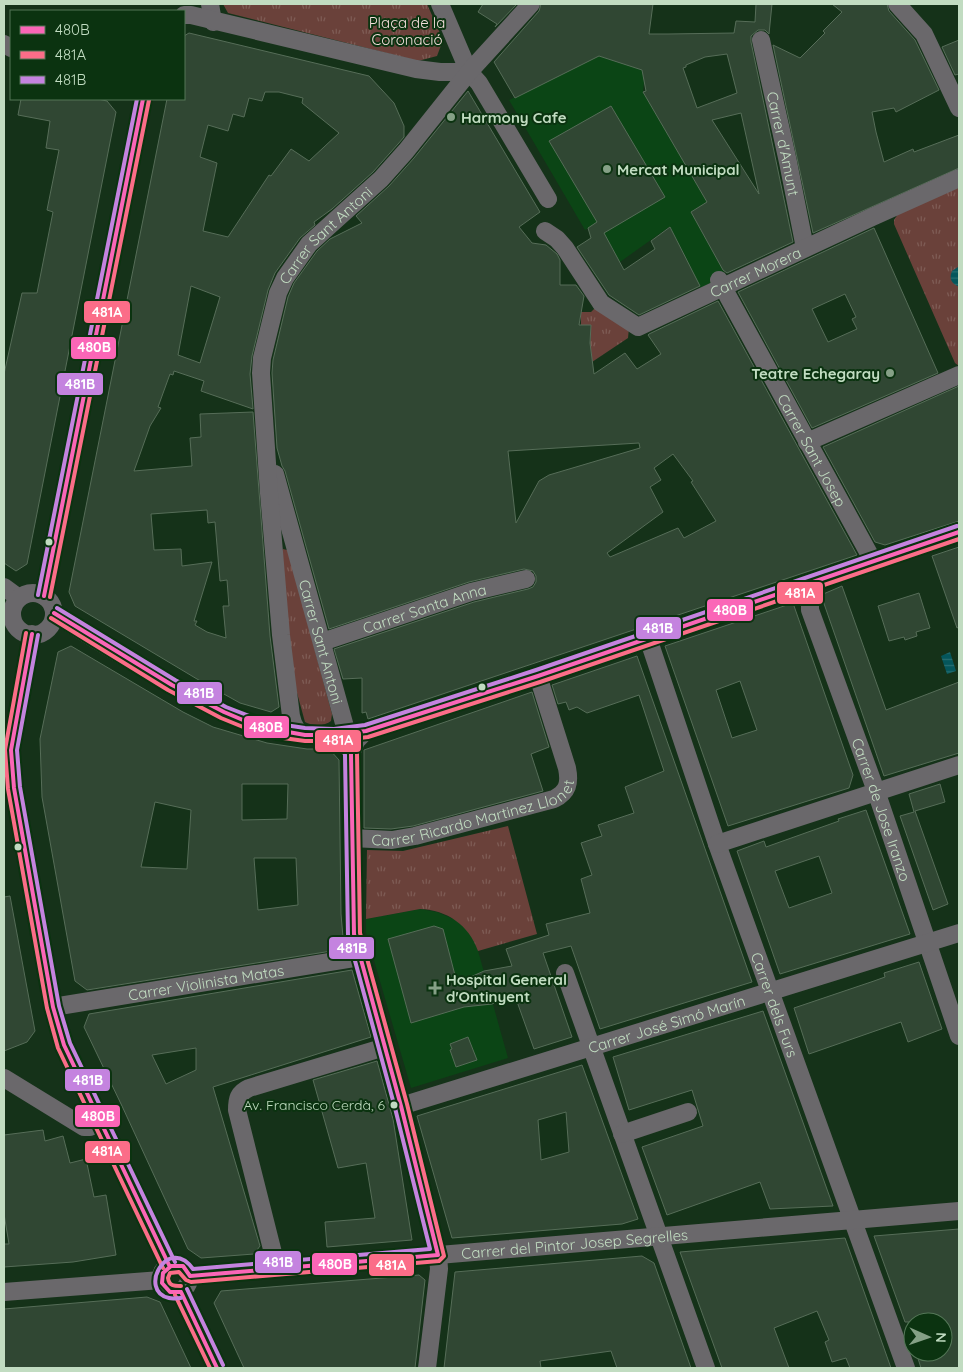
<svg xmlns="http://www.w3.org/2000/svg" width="963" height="1372" font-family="Quicksand,sans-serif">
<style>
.built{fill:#0b4515}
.park{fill:url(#park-tufts)}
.water{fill:url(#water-rules)}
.building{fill:#304733;stroke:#566d58;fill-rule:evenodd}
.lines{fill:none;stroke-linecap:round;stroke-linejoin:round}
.minor{stroke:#6a686b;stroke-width:18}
.bus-1-casing{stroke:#0b3310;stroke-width:8}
.bus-2-casing{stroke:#0b3310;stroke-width:8}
.bus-3-casing{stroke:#0b3310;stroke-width:8}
.bus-1{stroke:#fa66b7;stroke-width:4}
.bus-2{stroke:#fb6d88;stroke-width:4}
.bus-3{stroke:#c483df;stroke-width:4}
.poi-dot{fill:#85a086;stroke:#0b3310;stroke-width:2}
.bus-dot{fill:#c1dcc1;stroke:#0b3310;stroke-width:2}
.labels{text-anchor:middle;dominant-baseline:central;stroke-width:4;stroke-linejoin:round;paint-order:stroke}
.bus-label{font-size:14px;fill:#c1dcc1;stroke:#0b3310;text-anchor:end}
.park-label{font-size:15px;fill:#f3dedb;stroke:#0b3310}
.poi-label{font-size:15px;font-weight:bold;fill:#c1dcc1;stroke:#0b3310;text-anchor:start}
.street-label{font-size:15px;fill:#c1dcc1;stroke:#0b3310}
.line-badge{stroke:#0b3310;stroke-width:2}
.badge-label{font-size:14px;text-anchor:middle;font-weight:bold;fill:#fff}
</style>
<defs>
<pattern id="park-tufts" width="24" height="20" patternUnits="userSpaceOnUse" patternTransform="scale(1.25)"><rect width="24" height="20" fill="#6a413a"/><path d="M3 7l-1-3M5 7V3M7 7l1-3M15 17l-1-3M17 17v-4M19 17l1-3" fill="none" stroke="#7e5c55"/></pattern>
<pattern id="water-rules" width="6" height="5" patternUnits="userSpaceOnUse" patternTransform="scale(1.25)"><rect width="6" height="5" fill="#05565b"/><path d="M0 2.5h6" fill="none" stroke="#286e71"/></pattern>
</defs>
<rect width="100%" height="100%" fill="#153219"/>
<path class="built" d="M599 56 642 70 644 81 643 92 707 202 691 212 726 276 700 288 669 227 620 262 597 223 585 230 509 100Z
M420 909 437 912 456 920 470 932 475 940 508 1058 411 1088 366 933V919Z"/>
<path class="park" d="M223 4H427L443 40 437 56 418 61 228 13Z
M959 186V366L955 363 894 224V220L898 214Z
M596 307 629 328 628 338 592 362 590 343 591 325H581V312H591Z
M283 549 287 550 289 554 332 714 331 721C325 726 312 726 305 722L291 671 282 551Z
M508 826 537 934 478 951C469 925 447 910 420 909L366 919 367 850 403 851Z"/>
<path class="water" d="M958 267H959V287C951 283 949 279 952 271Z
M950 652 956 671 947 674 941 656Z"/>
<path class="building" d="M483 4H517L495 27 497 24 478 12Z
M541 4H653L649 34H668L734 33 736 21 755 22 756 4H772L769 34 765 30H758L751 36V42L793 242 727 273 723 270 691 212 707 202 643 92 646 91 642 70 599 56 515 98 494 62 539 11ZM727 54 737 93 697 108 683 68 686 67V65L705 57ZM741 113 759 194 712 120Z
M832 4H887L889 11 915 40 939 90 896 112 894 108 872 112 876 132 884 162 913 149 914 152 959 135V168L813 233 773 45 800 58 825 33 823 31 842 12Z
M189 33 369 76 394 103 404 126V137L398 144 373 172 332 209 314 222 315 225 300 238 275 273 268 290 252 356 250 374 253 409 201 391 204 381 174 371 173 375 170 374 158 407 161 408 150 426 134 471 192 466 190 438 201 437 200 414 253 412 270 636 279 707 271 712 240 703 197 679 75 606 69 592 167 99H184V36ZM265 92H279L303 98 302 103 339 133 309 161 291 149 271 176 269 175 228 237 203 231 217 163 200 157 208 125 228 131 233 114 244 117 249 98 262 101ZM191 286 220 297 200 363 178 355ZM207 510 208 523 215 522 220 581 227 580 229 606H223L226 638 207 632 195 625 197 621H194L212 562 182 566 181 549 154 550 151 514Z
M959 40V74L955 75 942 47Z
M468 91 540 212 519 227 532 243 546 245 557 254 560 260V285H576L584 296 579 325H591L590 343 594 374 625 353 637 369 661 354 648 335 649 334 718 301 857 555 368 719 366 712 362 713V678L343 679 334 649 474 602 528 589 533 587 536 582V576L533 571 524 569 469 582 329 629 285 471 282 466 277 448 272 373 273 360 288 297 294 283 317 251 330 239 362 223 356 216 389 186 414 158ZM639 443 640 448 549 475 539 481 516 523 508 451ZM673 454 693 481 691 482 716 521 684 538 678 528 610 557 607 553 663 512 650 487 661 480 654 468Z
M21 99H98L107 101 116 112 27 564 16 571 4 563V374L22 293H37L53 212 47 210 59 150 46 148 50 121 18 115Z
M611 106 665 197 604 233 624 270 655 249 651 241 670 227 700 286 639 315 609 295 577 247 591 238 588 228 597 222 549 141Z
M874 228 938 373 812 428 738 292ZM845 294 856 317 852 319 857 329 828 342 812 309Z
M959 386V521L885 545 875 542 823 447Z
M959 547V627L957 628 932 556Z
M842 586 886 710 959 682V753L884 776 821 595Z
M919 593 930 628 916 632 917 636 905 640 904 637 889 641 878 606Z
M793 603 853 775 849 788 728 826 665 646ZM740 681 757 730 732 738 716 690Z
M71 646 183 712 213 727 267 743 307 749H329L339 760 341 914 344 949 87 990 75 981 42 797 40 739 58 652ZM242 784H288L287 819 242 820ZM155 802 191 810 187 869 141 867ZM254 858H296L298 905 258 910Z
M637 656 752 982 600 1029 571 946 543 953 572 1037 534 1049 515 996 492 1004 464 1007 411 1023 388 939 434 926 443 929 457 983 484 971 512 966 506 949 549 935 546 924 590 913 581 879 592 875 581 843 602 836 598 825 634 813 625 787 664 771 639 695 587 713 577 707 569 710 566 702 558 704 552 685Z
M532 692 549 747 531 754 543 791 413 826 391 829 364 828V750Z
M940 784 945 802 915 811 948 904 933 910 900 816 914 812 909 794Z
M866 810 910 934 780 974 737 851 764 841 766 847 839 821 838 819ZM819 856 832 893 789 908 775 871Z
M10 896 35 1031 27 1042 4 1051V897Z
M919 962 942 1029 908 1042 901 1022 809 1054 794 1008 874 981 885 977 884 973Z
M352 970 371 1037 213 1087 260 1246 254 1254 201 1258 188 1249 122 1106 84 1027 89 1014ZM196 1048V1070L166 1084 152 1055Z
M763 1011 833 1206 770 1209 760 1182 667 1215 642 1147 703 1126 692 1090 629 1110 613 1057Z
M468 1037 477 1060 456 1067 450 1050 452 1049 450 1044Z
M377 1061 393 1119 412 1240 327 1247 325 1222 375 1218 366 1163 338 1168 313 1080Z
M582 1065 638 1219 622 1224 452 1238 417 1116ZM566 1112 569 1152 541 1160 538 1120Z
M43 1130 45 1141 63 1136 70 1163 86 1159 94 1197 106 1195 116 1255 73 1262 4 1267V1244H9L4 1214V1135Z
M959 1229V1368H921L916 1352H943V1322H905L874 1236Z
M845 1238 891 1368H850L846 1358 832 1362 825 1342 829 1340 817 1311 774 1328 789 1368H722L680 1252Z
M642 1256 654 1263 691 1368H617L611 1351 540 1361 541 1368H444L455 1272Z
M419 1275 425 1280 415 1368H244L214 1303 221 1291Z
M147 1297 160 1302 191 1368H4V1309Z"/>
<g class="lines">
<g class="minor">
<path d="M210 4 213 22"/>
<path d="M440 4 469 72 479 83 548 199"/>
<path d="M897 4 924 34 959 108"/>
<path d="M184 15H191L416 69 440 72H469"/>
<path id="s1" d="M761 40 788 162 805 248"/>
<path d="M4 44 11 48"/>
<path id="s2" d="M545 231 557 239 565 248 601 303 638 327 872 217 959 178"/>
<path id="s3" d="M719 280 873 561"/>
<path d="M807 442 959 375"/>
<path id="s4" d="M275 474 347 734"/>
<path id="s5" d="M810 582V610L876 791 959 1036"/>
<path d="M4 587 19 598"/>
<circle cx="33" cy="614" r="21"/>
<path d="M44 596 143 99"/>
<path d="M54 613C84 633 114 651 145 669 217 713 279 748 366 731L538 676 959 532"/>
<path d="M32 634 11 750 14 788 53 1007 64 1045 169 1265"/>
<path id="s6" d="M648 638 717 844 906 1368"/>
<path id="s7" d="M322 642 471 592 526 579"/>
<path d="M366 731 356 741 351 754 354 934 401 1106 438 1255 439 1269 427 1368"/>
<path id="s8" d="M299 734 293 723 291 716 281 635 269 493 261 373 262 358 278 293 285 278 309 244 381 179 406 151 469 72 531 4"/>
<path id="s9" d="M352 838 392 840 415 836 554 799C568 792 570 783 567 768L538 676"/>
<path d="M717 844 959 765"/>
<path d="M565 973 706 1368"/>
<path id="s10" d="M53 1007 360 957"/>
<path d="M4 1078 84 1127H90L100 1122"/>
<path id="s11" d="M401 1106 959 933"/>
<path d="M622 1134 688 1112"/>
<circle cx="175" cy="1278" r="14"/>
<path d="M274 1269 273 1253 237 1110C237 1099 238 1093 249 1088L385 1047"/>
<path id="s12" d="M190 1276 959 1211"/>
<path d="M4 1292 161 1280"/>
<path d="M181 1292 217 1368"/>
</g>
<defs>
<path id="bus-1" d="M44 596 143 99
M54 613 172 685 224 712 250 723 277 730 305 735H334L366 731 538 676 959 532
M32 634 11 750 14 788 53 1007 64 1045 169 1265
M181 1292H170L162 1283 163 1273 171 1266H183L190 1276 438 1255 401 1106 354 934 351 754 347 742 338 735
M181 1292 217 1368"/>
<path id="bus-2" d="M50 597 149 100
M51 618 168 690 221 718 248 729 276 737 305 741H335L368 737 540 682 959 539
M26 633 5 750 8 789 47 1008 58 1048 163 1268
M181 1286C174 1286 169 1286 168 1278L170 1273 179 1272 186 1280 191 1282 439 1261 444 1256 407 1104 360 933 357 753 352 738 342 730
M175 1295 210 1368"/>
<path id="bus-3" d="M38 595 137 99
M57 608 175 680 226 707 252 717 278 724 305 728 334 729 365 725 536 670 957 526
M38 635 17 750 20 787 59 1006 70 1043 175 1262
M187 1289 223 1365
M181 1298C177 1298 173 1299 169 1298 137 1291 168 1234 193 1269L430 1249 395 1108 348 935 345 755 342 746 334 740"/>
</defs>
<use href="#bus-1" class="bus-1-casing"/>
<use href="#bus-2" class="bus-2-casing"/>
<use href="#bus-3" class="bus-3-casing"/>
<use href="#bus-1" class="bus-1"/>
<use href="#bus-2" class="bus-2"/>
<use href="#bus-3" class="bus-3"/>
</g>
<g class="poi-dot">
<circle cx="451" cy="117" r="5"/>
<circle cx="607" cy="169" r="5"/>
<circle cx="890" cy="373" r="5"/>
<path d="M432.5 980.5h5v5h5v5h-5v5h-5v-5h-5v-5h5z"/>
</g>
<g class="bus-dot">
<circle cx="49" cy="542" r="4.5"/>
<circle cx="482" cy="687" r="4.5"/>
<circle cx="18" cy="847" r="4.5"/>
<circle cx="394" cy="1105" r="4.5"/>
</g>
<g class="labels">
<g class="bus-label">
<text x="385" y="1105">Av. Francisco Cerdà, 6</text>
</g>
<g class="park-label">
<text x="407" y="22">Plaça de la<tspan x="407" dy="17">Coronació</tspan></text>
</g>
<g class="poi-label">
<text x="461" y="117">Harmony Cafe</text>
<text x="617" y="169">Mercat Municipal</text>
<text x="880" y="373" text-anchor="end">Teatre Echegaray</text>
<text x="446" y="979">Hospital General<tspan x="446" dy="17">d'Ontinyent</tspan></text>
</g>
<g class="street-label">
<text stroke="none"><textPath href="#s1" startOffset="106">Carrer d'Amunt</textPath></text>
<text stroke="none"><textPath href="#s8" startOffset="522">Carrer Sant Antoni</textPath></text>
<text stroke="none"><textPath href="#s2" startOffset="266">Carrer Morera</textPath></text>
<text stroke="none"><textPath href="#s3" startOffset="194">Carrer Sant Josep</textPath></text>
<text stroke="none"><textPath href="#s7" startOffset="108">Carrer Santa Anna</textPath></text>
<text stroke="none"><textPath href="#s4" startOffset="174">Carrer Sant Antoni</textPath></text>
<text stroke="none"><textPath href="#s9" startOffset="126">Carrer Ricardo Martinez Llonet</textPath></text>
<text stroke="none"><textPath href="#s5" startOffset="240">Carrer de Jose Iranzo</textPath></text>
<text stroke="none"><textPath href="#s10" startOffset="155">Carrer Violinista Matas</textPath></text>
<text stroke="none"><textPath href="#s6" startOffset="388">Carrer dels Furs</textPath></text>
<text stroke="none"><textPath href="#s11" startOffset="278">Carrer José Simó Marín</textPath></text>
<text stroke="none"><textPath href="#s12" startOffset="386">Carrer del Pintor Josep Segrelles</textPath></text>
</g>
</g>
<g class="line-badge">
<rect x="83" y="300" width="48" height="24" rx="5" fill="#fb6d88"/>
<rect x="70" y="336" width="47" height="24" rx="5" fill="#fa66b7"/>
<rect x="56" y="372" width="48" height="24" rx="5" fill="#c483df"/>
<rect x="776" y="581" width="48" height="24" rx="5" fill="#fb6d88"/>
<rect x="706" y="598" width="48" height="24" rx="5" fill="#fa66b7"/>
<rect x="635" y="616" width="47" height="24" rx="5" fill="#c483df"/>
<rect x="176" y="681" width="47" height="24" rx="5" fill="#c483df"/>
<rect x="243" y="715" width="47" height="24" rx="5" fill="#fa66b7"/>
<rect x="314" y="729" width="48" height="24" rx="5" fill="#fb6d88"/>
<rect x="328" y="936" width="47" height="24" rx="5" fill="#c483df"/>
<rect x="64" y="1068" width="47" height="24" rx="5" fill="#c483df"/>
<rect x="74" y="1104" width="47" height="24" rx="5" fill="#fa66b7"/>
<rect x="84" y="1140" width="47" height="24" rx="5" fill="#fb6d88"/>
<rect x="254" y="1250" width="48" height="24" rx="5" fill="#c483df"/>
<rect x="311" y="1252" width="47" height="24" rx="5" fill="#fa66b7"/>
<rect x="368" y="1253" width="47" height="24" rx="5" fill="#fb6d88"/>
</g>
<g class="badge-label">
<text x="107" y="317">481A</text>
<text x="94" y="352">480B</text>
<text x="80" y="389">481B</text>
<text x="800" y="598">481A</text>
<text x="730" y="615">480B</text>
<text x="658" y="633">481B</text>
<text x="199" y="698">481B</text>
<text x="266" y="732">480B</text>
<text x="338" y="745">481A</text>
<text x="352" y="953">481B</text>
<text x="88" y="1085">481B</text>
<text x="98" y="1121">480B</text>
<text x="107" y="1156">481A</text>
<text x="278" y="1267">481B</text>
<text x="335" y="1269">480B</text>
<text x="391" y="1270">481A</text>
</g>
<rect width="963" height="1372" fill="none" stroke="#c1dcc1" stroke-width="10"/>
<rect x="10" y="10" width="175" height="90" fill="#0b3310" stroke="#547757"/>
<rect x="20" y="26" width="25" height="8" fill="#fa66b7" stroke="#547757"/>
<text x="55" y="35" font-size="15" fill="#c1dcc1">480B</text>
<rect x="20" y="51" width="25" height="8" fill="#fb6d88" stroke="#547757"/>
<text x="55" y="60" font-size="15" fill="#c1dcc1">481A</text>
<rect x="20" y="76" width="25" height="8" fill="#c483df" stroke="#547757"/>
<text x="55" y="85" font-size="15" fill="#c1dcc1">481B</text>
<g transform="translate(928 1337) rotate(92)"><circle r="24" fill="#0b3310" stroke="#547757"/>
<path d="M0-4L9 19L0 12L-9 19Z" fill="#85a086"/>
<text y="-8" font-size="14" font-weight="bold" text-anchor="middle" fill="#c1dcc1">N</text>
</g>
</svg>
